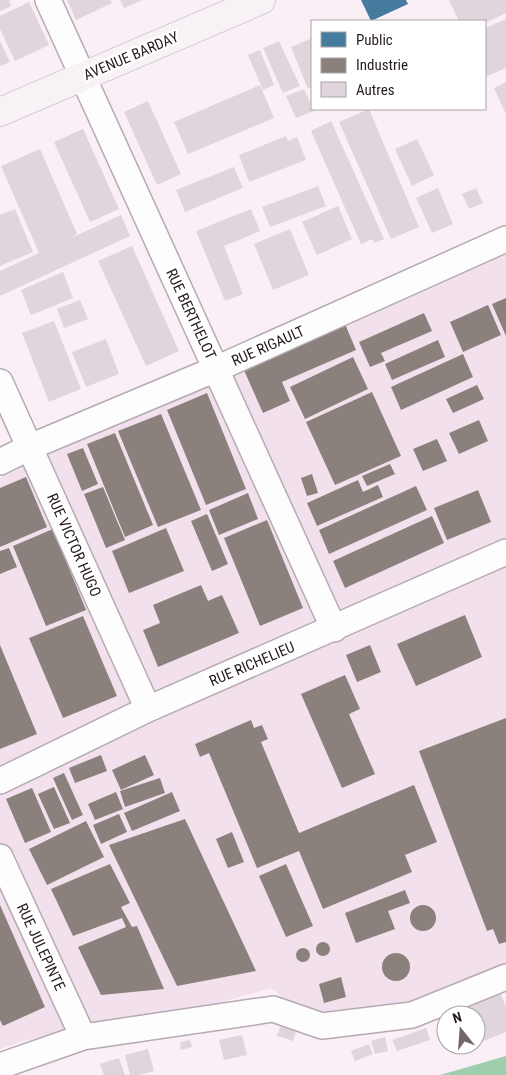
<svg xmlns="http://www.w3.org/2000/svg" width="506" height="1075" font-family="'Roboto Condensed',sans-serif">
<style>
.built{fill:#f2e0ed}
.water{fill:#9fceae}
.public{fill:#457b9d}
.industry{fill:#8a817c}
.building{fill:#e1d5dd}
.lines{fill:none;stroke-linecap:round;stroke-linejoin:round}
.minor-casing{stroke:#b5aab2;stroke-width:28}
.major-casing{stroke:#d2ccd0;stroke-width:30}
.minor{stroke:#fefdfe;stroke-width:25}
.major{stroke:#f8f2f6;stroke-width:28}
.labels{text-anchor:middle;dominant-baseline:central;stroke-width:5;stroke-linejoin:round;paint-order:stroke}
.street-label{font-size:15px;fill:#271b24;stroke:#fff}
</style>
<rect width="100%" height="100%" fill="#faeff7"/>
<path class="built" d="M506 249V971L446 995 308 1018 271 988 181 1014 26 1040 0 1049V477Z"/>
<path class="water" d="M506 1056V1075H440Z"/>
<path class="public" d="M361 0H406L408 4 371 21Z"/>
<path class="industry" d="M506 298V336L492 304Z
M488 305 501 335 463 352 450 322Z
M424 313 432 331 381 353 385 361 370 367 359 342Z
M345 324 356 350 282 382 290 401 263 413 243 368Z
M438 340 445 357 392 380 385 364Z
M463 354 473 377 401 410 391 387Z
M353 357 368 389 305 419 290 387Z
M477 385 484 399 453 413 446 399Z
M372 392 401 456 335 485 306 422Z
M207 393 246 489 206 505 167 410Z
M161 414 201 510 158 527 118 431Z
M479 420 488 441 459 454 449 433Z
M115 433 153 525 125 537 87 444Z
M437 439 447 461 423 471 413 449Z
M83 448 98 484 82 491 67 454Z
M390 464 395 474 367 486 362 476Z
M312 474 318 493 307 496 301 478Z
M26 477 47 527 0 547V488Z
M358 480 363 492 378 485 383 497 317 526 307 503Z
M416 486 427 510 329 554 319 530Z
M103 487 125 540 106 548 84 494Z
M478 490 491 522 447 540 434 508Z
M248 493 258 519 219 535 209 510Z
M207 514 228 564 212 571 191 521Z
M432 516 444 543 345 588 333 561Z
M267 520 303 608 260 626 224 538Z
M166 528 184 571 129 593 112 551Z
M53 529 86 610 46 626 13 546Z
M9 548 17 567 0 574V551Z
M201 585 208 601 222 595 239 633 158 667 143 630 160 623 153 605Z
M465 615 482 657 416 686 397 644Z
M83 616 117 696 63 718 29 638Z
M0 645 37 734 0 749Z
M370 645 381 672 357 682 346 655Z
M345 675 360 709 349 714 375 774 342 788 301 694Z
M506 718V942L499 944 493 929 487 931 419 751Z
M251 720 254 728 262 725 268 739 261 742 299 833 414 785 437 842 405 855 412 872 323 909 299 851 257 868 209 753 200 757 195 744Z
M101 755 107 771 75 783 69 768Z
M145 755 154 775 121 790 112 770Z
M64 773 83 815 72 820 53 778Z
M160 778 165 793 125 807 120 791Z
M54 787 70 823 54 829 38 794Z
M32 788 51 832 25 843 6 799Z
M116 792 123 809 95 820 88 804Z
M172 792 180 811 132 831 124 813Z
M119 814 127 832 101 844 93 825Z
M185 819 256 971 177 986 109 845Z
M86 821 104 857 47 885 29 849Z
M232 832 244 862 228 868 216 839Z
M110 864 130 903 121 907 132 927 137 926 164 989 101 995 78 947 126 927 122 918 73 936 51 889Z
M286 864 313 926 286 937 259 876Z
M405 890 410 903 388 911 395 929 356 943 345 913Z
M410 918a13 13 0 1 1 26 0a13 13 0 1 1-26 0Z
M0 905 45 1007 3 1026 0 1020Z
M316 949a7 7 0 1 1 14 0a7 7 0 1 1-14 0Z
M296 955a7 7 0 1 1 14 0a7 7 0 1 1-14 0Z
M382 967a14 14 0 1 1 28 0a14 14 0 1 1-28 0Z
M341 977 346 997 324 1003 319 984Z"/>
<path class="building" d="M0 0H9L11 6 0 11Z
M67 0H110L112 3 76 20Z
M120 0H142L124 8Z
M449 0H506V13L485 23V21H459Z
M29 2 49 45 15 61 0 29V16Z
M506 19V68L485 77V28Z
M312 38V87L308 89 291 47Z
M0 41 10 62 0 66Z
M279 41 300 86 283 93 263 48Z
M260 50 274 85 263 90 248 55Z
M506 82V114L494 88Z
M260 85 274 118 188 154 174 122Z
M304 89 314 111 296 118 286 96Z
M148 101 181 174 157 185 124 112Z
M369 109 419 227 391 239 339 122Z
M331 121 384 239 374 243 372 239 361 244 311 131Z
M83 129 119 209 90 222 54 142Z
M286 136 288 141 297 137 306 160 249 182 239 155Z
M417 139 434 175 412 186 395 149Z
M40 149 77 234 71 238 121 215 130 236 0 296V271L39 253 1 166Z
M234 167 243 188 185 212 176 190Z
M318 186 326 206 270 227 262 207Z
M438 188 453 224 432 233 416 198Z
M476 188 483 203 469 209 462 194Z
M338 206 352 239 317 255 302 222Z
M15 209 33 252 0 266V215Z
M251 209 260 231 224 246 243 294 225 301 196 231Z
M290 229 309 275 273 290 254 244Z
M132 246 179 351 146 366 98 261Z
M63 272 73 298 31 315 21 290Z
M80 300 88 319 64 328 57 309Z
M54 321 81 389 49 402 22 333Z
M106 339 119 374 86 387 72 352Z
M499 990 506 1007V1032L476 1044V1015H446V1039L437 1015Z
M280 1027 296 1031 293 1041 277 1036Z
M426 1028 430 1040 397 1051 392 1040Z
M242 1035 247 1055 224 1060 219 1040Z
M385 1037 388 1051 375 1054 371 1041Z
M190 1040 192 1047 181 1050 180 1042Z
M369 1044 373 1054 355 1061 351 1051Z
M449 1045H474L452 1054Z
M148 1049 154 1071 140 1075H130L125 1055Z
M119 1058 125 1075H104L100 1064Z"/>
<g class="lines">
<defs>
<path id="minor" d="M48 0 334 629
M0 382 148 709
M0 462 30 447 216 369 506 239
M0 781 148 709 506 552
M0 857 83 1037
M0 1066 83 1037 273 1009 322 1026 412 1015 506 977"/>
<path id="major" d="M0 112 261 0"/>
</defs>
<use href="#minor" class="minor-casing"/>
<use href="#major" class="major-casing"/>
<use href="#minor" class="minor"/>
<use href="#major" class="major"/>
</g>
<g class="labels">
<g class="street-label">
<text transform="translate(131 56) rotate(-23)">AVENUE BARDAY</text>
<text transform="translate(191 314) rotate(65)">RUE BERTHELOT</text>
<text transform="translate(268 346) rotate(-24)">RUE RIGAULT</text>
<text transform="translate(74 545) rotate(66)">RUE VICTOR HUGO</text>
<text transform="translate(252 664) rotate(-23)">RUE RICHELIEU</text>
<text transform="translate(41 947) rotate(65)">RUE JULEPINTE</text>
</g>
</g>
<rect x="311" y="20" width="175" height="90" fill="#ffffff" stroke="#a9a4a7"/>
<rect x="321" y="32" width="25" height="15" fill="#457b9d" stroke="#a9a4a7"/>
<text x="356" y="45" font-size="15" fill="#271b24">Public</text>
<rect x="321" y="58" width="25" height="15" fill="#8a817c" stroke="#a9a4a7"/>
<text x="356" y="70" font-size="15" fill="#271b24">Industrie</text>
<rect x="321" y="82" width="25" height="15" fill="#e1d5dd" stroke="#a9a4a7"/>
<text x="356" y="95" font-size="15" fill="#271b24">Autres</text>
<g transform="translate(461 1030) rotate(343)"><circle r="24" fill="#ffffff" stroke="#a9a4a7"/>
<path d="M0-4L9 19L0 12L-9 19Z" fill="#71656e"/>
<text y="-8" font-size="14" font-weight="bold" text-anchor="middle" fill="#271b24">N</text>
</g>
</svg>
